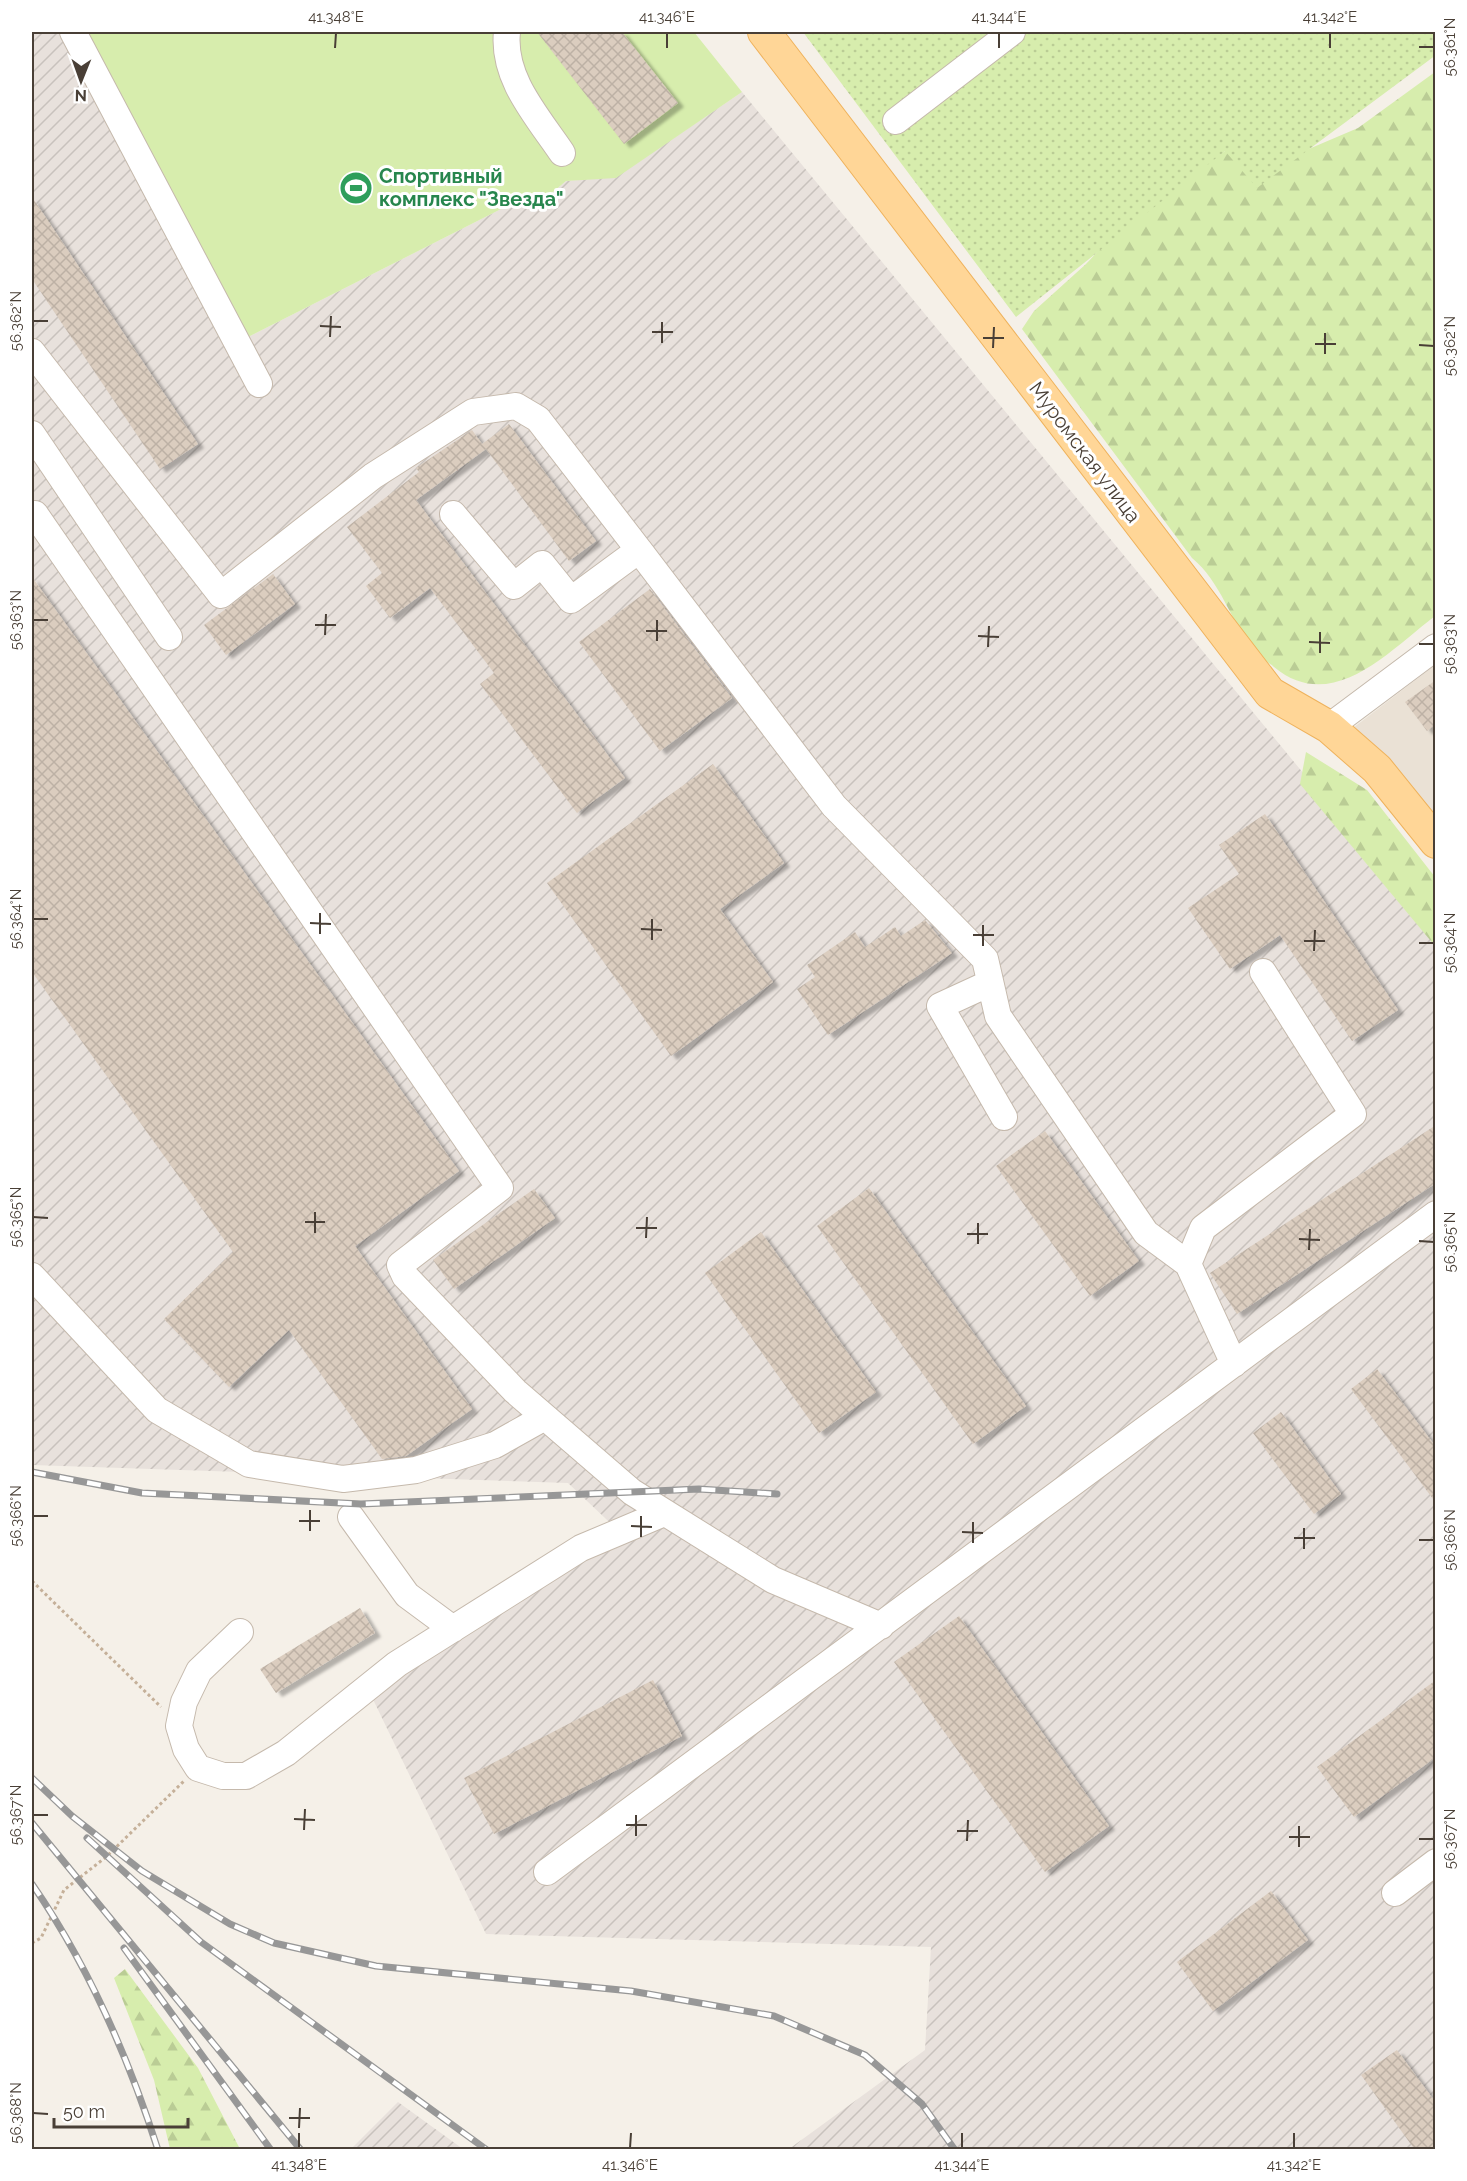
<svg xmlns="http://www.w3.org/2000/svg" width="1467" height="2181" font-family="Raleway,sans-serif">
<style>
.residential{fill:#eae1d5}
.industrial{fill:url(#industrial-furrows)}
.grass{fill:#d7edad}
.forest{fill:url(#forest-firs)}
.garden{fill:url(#garden-dots)}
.building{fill:url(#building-cross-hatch);filter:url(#shadow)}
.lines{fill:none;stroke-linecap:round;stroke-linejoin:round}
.minor-casing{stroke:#c5b9ac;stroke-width:28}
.major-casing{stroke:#efb25c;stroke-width:34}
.path{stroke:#c5b099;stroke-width:3;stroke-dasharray:3 3;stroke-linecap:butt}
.minor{stroke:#fff;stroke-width:26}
.major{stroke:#ffd697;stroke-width:32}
.rail-casing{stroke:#979797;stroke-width:7}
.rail{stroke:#fff;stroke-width:4.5;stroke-dasharray:14;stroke-linecap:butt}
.ticks{fill:none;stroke:#493f36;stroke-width:2}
.labels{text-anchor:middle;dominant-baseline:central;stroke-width:6;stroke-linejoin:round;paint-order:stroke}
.leisure-label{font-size:20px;font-weight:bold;fill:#27864d;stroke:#fff;text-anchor:start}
.street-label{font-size:20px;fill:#493f36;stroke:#fff}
.neatline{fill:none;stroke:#493f36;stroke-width:2}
.ticks-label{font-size:15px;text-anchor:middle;fill:#493f36}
</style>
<defs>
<pattern id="industrial-furrows" width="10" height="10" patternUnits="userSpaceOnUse" patternTransform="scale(1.5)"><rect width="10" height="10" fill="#e8e1dc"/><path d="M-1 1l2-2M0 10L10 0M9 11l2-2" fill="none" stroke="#c8c2bd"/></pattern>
<pattern id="forest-firs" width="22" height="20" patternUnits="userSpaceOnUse" patternTransform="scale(1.5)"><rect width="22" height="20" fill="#d7edad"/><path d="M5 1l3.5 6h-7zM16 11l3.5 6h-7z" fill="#bacc95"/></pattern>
<pattern id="garden-dots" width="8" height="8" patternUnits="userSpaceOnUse" patternTransform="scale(1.5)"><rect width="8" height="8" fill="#d7edad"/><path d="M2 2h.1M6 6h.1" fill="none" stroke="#bacc95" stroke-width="1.8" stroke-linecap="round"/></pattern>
<pattern id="building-cross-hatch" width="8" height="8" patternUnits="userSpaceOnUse" patternTransform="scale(1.5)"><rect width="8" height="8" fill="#dbcdbf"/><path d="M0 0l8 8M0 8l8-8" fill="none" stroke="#bdb1a5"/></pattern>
<filter id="shadow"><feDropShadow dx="6" dy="4" stdDeviation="1.5" flood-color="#0004"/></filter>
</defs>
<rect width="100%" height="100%" fill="#f5f0e8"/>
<path class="residential" d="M1435 665V821L1353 728Z"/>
<path class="industrial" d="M34 32H66L242 340 529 195 540 203 566 181 616 177 742 92 1435 933V2149H789L925 2050 931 1947 486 1934 369 1691 624 1536 568 1483 32 1465V33Z
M398 2102 463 2149H351Z"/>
<path class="grass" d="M66 32H694L742 92 616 178 566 181 540 203 529 195 242 340Z"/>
<path class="forest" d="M1435 72V616C1388 652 1332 715 1274 667 1267 661 1258 656 1253 649 1230 620 1221 582 1192 558L1022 329 1034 311 1086 264 1132 215 1225 151 1297 154 1358 128Z
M1306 752 1367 790 1435 877V946L1300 784Z
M125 1969 198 2068 240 2149H170L154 2080 114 1978Z"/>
<path class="garden" d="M803 32H1435L1436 55 1257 188 1225 151 1016 317Z"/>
<path class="building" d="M537 32H622L678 103 624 144Z
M32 197 198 444 160 469 32 279Z
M509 424 596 541 569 561 486 449 416 500 625 778 577 813 480 684 494 673 430 588 390 618 366 586 382 573 347 527 419 472 416 468 472 430 482 444Z
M273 574 295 604 226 655 204 625Z
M32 577 459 1171 355 1246 472 1409 406 1456 382 1459 289 1330 229 1387 164 1319 233 1252 32 972Z
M650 589 732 698 660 751 579 642Z
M1436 680V724L1427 731 1405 702Z
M713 764 784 863 720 909 773 982 671 1056 547 883Z
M1265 814 1398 1010 1352 1041 1280 935 1230 969 1188 908 1239 874 1219 845Z
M925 920 952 953 828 1035 797 989 815 977 807 965 855 932 865 947 895 927 901 936Z
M1436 1125V1183L1237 1314 1210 1273Z
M1045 1131 1139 1261 1090 1296 996 1166Z
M869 1188 1026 1406 973 1444 817 1226Z
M534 1189 555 1218 454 1289 433 1260Z
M761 1232 876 1392 819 1433 705 1273Z
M1377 1369 1436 1447V1503L1351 1389Z
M1281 1412 1341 1494 1314 1514 1253 1433Z
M360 1608 375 1633 276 1693 260 1669Z
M959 1616 1109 1826 1045 1872 894 1662Z
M653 1680 682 1736 494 1834 464 1778Z
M1436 1680V1757L1354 1817 1317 1767Z
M1271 1891 1308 1940 1213 2011 1177 1962Z
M1397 2050 1436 2103V2150H1415L1361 2075Z"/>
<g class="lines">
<defs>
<path id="minor" d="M73 32 259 384
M507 32C502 78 537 116 562 153
M896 121 1012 32
M32 352 221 595 373 476 473 412 516 406 538 419 639 550 571 600 542 564 514 586 453 514
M32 434 169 637
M32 516 35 514 500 1188 400 1265 405 1276 515 1391 632 1492 773 1580 881 1626
M639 550 834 806 985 959 998 1016 1146 1233 1188 1264
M1329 727 1436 647
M990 983 940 1006 1004 1117
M32 1276 157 1410 249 1464 343 1479 416 1470 495 1445 545 1417
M1234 1364 1188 1264 1203 1228 1353 1114 1263 972
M351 1517 407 1595 453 1629
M240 1632 199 1671 184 1702 179 1726 186 1749 198 1768 223 1776H246L286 1753 397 1664 581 1548 664 1513
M547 1872 1436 1214
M1395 1893 1436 1862"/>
<path id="major" d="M764 32 1270 693 1329 727 1377 769 1436 842"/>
</defs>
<use href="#minor" class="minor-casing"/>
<use href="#major" class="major-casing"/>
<path class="path" d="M32 1581 161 1707
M32 1943 41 1938 64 1890 106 1857 184 1781"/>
<use href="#minor" class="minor"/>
<use href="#major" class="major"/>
<defs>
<path id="rail" d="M32 1472 142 1493 361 1504 699 1489 777 1494
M32 1778 72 1816 142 1871 230 1924 274 1943 376 1966 631 1991 774 2016 865 2055 922 2104 955 2150
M32 1823 301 2150
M87 1838 201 1942 487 2150
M32 1884C88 1965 128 2056 158 2150
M124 1948 271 2150"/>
</defs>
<use href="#rail" class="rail-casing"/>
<use href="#rail" class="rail"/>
</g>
<path class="ticks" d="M1419 47H1434M335 48 336 33M667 48V33M999 48V33M1330 48V33M33 321H48M320 326 341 327M652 332H673M330 337 331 316M983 338H1004M662 343V322M1315 344H1336M1419 345 1434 346M993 348 994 327M1325 354V333M33 620H48M315 625H336M646 631H667M325 635 326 614M978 636 999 637M657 641V620M1309 642 1330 643M1419 644H1434M988 647 989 626M1320 653V632M33 919H48M310 923 331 924M641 929 662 930M320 934V913M973 935H994M652 940V919M1304 941H1325M1419 943H1434M983 946V925M1314 951 1315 930M33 1217 48 1218M305 1222H325M636 1228H657M315 1233V1212M967 1234H988M646 1238 647 1217M1299 1239 1320 1240M1419 1241 1434 1242M978 1244V1223M1309 1250 1310 1229M33 1516H48M299 1521H320M631 1526 652 1527M310 1531V1510M962 1532 983 1533M641 1537V1516M1294 1538H1315M1419 1540H1434M973 1543V1522M1304 1549V1528M33 1815H48M294 1819 315 1820M626 1825H647M304 1830 305 1809M957 1831H978M636 1836V1815M1289 1837H1310M1419 1839H1434M967 1841 968 1820M1299 1847V1826M33 2113 48 2114M289 2118H310M299 2128 300 2108M299 2148V2133M630 2148 631 2133M962 2148V2133M1294 2148V2133"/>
<defs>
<symbol id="stadium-disc" viewBox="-11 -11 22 22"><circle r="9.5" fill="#2e9e5b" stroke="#fff"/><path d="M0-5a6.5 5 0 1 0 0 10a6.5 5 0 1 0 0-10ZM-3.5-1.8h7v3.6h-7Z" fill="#fff"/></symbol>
</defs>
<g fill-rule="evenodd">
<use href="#stadium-disc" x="337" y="169" width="38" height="38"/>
</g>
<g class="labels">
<g class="leisure-label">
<text x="379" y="176">Спортивный<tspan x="379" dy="23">комплекс "Звезда"</tspan></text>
</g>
<g class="street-label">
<text transform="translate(1085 452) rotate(53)">Муромская улица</text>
</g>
</g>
<rect width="1467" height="2181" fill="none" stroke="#ffffff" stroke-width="66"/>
<g transform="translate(81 81) rotate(181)" stroke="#ffffff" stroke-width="4.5" paint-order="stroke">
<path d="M0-4.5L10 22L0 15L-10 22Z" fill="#493f36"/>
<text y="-9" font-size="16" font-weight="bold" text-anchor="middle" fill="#493f36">N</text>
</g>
<path d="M54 2118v9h134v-9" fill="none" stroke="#493f36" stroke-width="3"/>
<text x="63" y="2118" font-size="18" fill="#493f36" stroke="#ffffff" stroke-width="4.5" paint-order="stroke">50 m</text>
<rect x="33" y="33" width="1401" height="2115" class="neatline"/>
<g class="ticks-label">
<text x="336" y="22">41.348°E</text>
<text x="667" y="22">41.346°E</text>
<text x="999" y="22">41.344°E</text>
<text x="1330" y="22">41.342°E</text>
<text transform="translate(1450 47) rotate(-90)" y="5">56.361°N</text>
<text transform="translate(16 321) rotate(-90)" y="5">56.362°N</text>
<text transform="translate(1450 346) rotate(-90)" y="5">56.362°N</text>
<text transform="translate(16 620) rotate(-90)" y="5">56.363°N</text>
<text transform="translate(1450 644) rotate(-90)" y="5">56.363°N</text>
<text transform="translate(16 919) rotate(-90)" y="5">56.364°N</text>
<text transform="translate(1450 943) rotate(-90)" y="5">56.364°N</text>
<text transform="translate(16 1217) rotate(-90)" y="5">56.365°N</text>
<text transform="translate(1450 1242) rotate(-90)" y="5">56.365°N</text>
<text transform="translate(16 1516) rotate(-90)" y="5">56.366°N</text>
<text transform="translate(1450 1540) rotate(-90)" y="5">56.366°N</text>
<text transform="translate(16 1815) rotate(-90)" y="5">56.367°N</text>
<text transform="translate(1450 1839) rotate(-90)" y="5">56.367°N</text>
<text transform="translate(16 2113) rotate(-90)" y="5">56.368°N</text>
<text x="299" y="2170">41.348°E</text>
<text x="630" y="2170">41.346°E</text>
<text x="962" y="2170">41.344°E</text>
<text x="1294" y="2170">41.342°E</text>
</g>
</svg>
